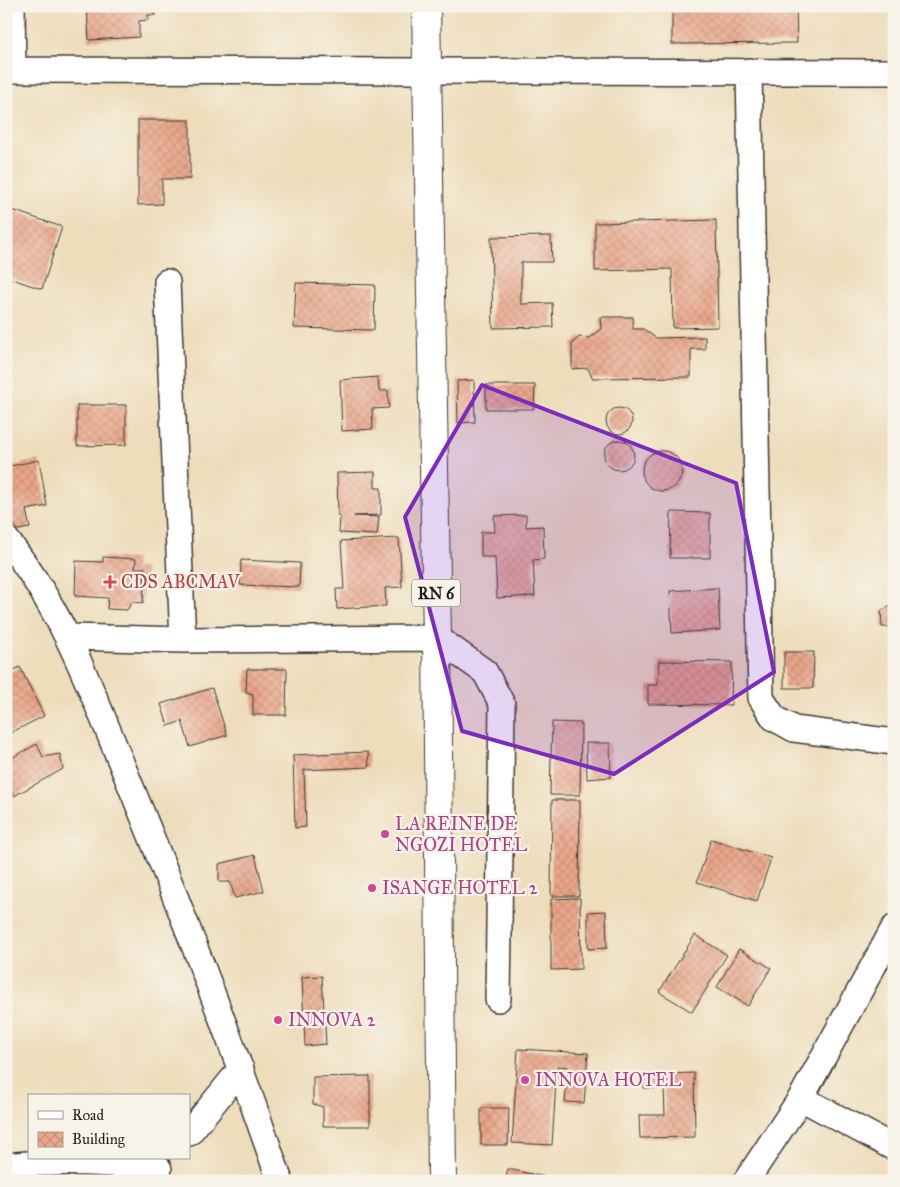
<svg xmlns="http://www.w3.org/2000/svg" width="900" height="1187" font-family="'IM FELL Great Primer',serif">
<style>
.building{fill:url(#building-cross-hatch)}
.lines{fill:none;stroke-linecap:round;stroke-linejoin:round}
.minor-casing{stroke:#3c3934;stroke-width:28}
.primary-casing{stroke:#3c3934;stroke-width:30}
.minor{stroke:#fff;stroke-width:25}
.primary{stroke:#fff;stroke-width:28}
.marked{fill:#7b2cbf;fill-opacity:0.2;stroke:#7b2cbf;stroke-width:4;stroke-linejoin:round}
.health-dot{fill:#e0444e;stroke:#f7f3e8;stroke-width:2}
.hotel-dot{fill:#d1479c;stroke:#f7f3e8;stroke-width:2}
.labels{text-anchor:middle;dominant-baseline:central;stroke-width:4.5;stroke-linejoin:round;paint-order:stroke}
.shield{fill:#f7f3e8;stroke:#5e5c59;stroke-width:1}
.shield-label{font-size:16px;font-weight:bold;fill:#1c1c1c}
.health-label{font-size:18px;fill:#be3a42;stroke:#f7f3e8;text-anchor:start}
.hotel-label{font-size:18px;fill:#b23c85;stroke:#f7f3e8;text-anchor:start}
</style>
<defs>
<pattern id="building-cross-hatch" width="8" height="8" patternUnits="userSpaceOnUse" patternTransform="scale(1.25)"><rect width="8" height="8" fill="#eaa68a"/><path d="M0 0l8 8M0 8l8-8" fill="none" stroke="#c88e76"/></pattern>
</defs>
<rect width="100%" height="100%" fill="#f7f3e8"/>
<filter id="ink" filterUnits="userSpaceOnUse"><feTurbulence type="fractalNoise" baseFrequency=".02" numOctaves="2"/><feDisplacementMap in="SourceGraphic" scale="10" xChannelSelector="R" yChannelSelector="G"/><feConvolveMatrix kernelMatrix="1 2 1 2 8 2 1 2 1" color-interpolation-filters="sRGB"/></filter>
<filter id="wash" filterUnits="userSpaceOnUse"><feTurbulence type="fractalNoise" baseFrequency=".0096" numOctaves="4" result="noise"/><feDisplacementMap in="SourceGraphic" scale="20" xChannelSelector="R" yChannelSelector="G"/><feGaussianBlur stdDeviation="1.12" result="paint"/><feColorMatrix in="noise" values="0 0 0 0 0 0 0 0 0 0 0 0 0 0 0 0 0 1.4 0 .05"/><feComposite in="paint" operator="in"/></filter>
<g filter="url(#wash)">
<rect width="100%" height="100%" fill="#edb"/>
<g id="blocks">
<path class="building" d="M87 6H155V15H148V20L139 21V37L89 40Z
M672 6H796L797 43 672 44Z
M138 120H190V179H162V204L138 205Z
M6 208 62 227 42 289 6 277Z
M716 220 718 327 673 328 672 269 595 271V223Z
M551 236 552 262H521V304L552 303 553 327 493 328 491 237Z
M296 283 375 285 374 330 294 328Z
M600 317H633V329H643L656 338 705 337V349H691V377L592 378 588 368 572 369V344L579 337 589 338 601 329Z
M378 377 379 391H388L389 408 372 409 373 429 342 431 340 380Z
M474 380 475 422 458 423 457 381Z
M486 385H535L534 409H486Z
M77 405H126V445L77 446Z
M606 421a13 13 0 1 1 26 0a13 13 0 1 1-26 0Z
M604 455a15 15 0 1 1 30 0a15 15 0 1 1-30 0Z
M642 471a20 20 0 1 1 40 0a20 20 0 1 1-40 0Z
M39 460 47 506 26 510 30 528 18 530 6 515V467Z
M375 472V488H381V515L354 516 379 517 377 535 339 533 340 516H338L337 473Z
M671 512 710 513V558H670Z
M526 515V527L543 526 544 559 533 560 535 596 497 598 495 557H481V532H495L494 516Z
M399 538 402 587 385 588 386 606 337 609 336 589H344L341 541Z
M103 557 136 559 135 568H145L143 603 132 602 127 610 107 609 108 598 75 596 76 561 103 562Z
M890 558H894V596H892Z
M241 560 300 563 299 587 240 585Z
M718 588 720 630 672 633 670 591Z
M894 604V627H882L881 611Z
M784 652H814L813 688H784Z
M659 661 732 662 731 705 648 704V685H658Z
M20 667 44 716 6 735V674Z
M247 669H287L286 715H253V694L246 692Z
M212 688 227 735 190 747 182 721 168 726 161 704Z
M552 722 581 723 580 795H550Z
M586 743H610L611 777 587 779Z
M37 744 43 757 60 754 63 769 14 796 6 783V761Z
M368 752 369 767 304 770 306 827 295 828 293 755Z
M552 800H580L579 896H551Z
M711 839 771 858 757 901 697 882Z
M255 855 264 891 235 898 230 882H219V864Z
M580 898 581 969 551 970V899Z
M606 911 607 948 588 949V912Z
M695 935 727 955 692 1012 659 992Z
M739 949 771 968 748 1006 717 987Z
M322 976 326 1044 305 1046 302 977Z
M518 1049 588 1053 584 1103 565 1102 568 1067 557 1066 552 1145 512 1143Z
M694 1073 695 1137 640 1138 639 1115H665L664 1088H644V1075Z
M370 1076V1126H323V1107L313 1104V1077Z
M481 1108H509L508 1145H481Z
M508 1169 560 1180V1181H505Z"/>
</g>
</g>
<g filter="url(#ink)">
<use href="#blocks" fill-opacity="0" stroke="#3c3934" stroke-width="1"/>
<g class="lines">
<defs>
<path id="minor" d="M12 6 13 70
M6 70 894 72
M749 71 761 698 774 718 794 729 894 742
M167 282 183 640
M6 539C64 612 92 692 127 777 182 910 233 1045 280 1181
M70 637 183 640 437 638 485 672 502 704 498 999
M801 1098 894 1148
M189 1133 241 1069
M6 1166C58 1160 108 1162 159 1169
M746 1181 801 1098 894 928"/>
<path id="primary" d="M426 6 437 638 442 1181"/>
</defs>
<use href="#minor" class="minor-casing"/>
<use href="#primary" class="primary-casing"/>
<use href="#minor" class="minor"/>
<use href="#primary" class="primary"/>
</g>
</g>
<path class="marked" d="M482 385 736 483 774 672 614 774 462 731 405 517Z"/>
<path class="health-dot" d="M107.5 574.5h5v5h5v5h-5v5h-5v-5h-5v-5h5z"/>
<g class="hotel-dot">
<circle cx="385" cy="834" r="5"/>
<circle cx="372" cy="888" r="5"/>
<circle cx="278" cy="1020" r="5"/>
<circle cx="525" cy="1080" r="5"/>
</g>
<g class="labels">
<rect class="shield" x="412" y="579.5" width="48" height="27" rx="4"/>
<g class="shield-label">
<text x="436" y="593">RN 6</text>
</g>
<g class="health-label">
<text x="121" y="582">CDS ABCMAV</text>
</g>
<g class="hotel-label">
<text x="395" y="824">LA REINE DE<tspan x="395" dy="21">NGOZI HOTEL</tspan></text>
<text x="382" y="888">ISANGE HOTEL 2</text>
<text x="288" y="1020">INNOVA 2</text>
<text x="535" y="1080">INNOVA HOTEL</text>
</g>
</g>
<rect width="900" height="1187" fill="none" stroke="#f7f3e8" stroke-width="25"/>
<rect x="28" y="1094" width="162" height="65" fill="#f7f3e8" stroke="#9f9d96"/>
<rect x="38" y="1111" width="25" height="8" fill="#ffffff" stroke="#9f9d96"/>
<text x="72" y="1120" font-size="15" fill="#1c1c1c">Road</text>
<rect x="38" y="1132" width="25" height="15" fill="url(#building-cross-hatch)" stroke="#9f9d96"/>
<text x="72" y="1144" font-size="15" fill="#1c1c1c">Building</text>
</svg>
